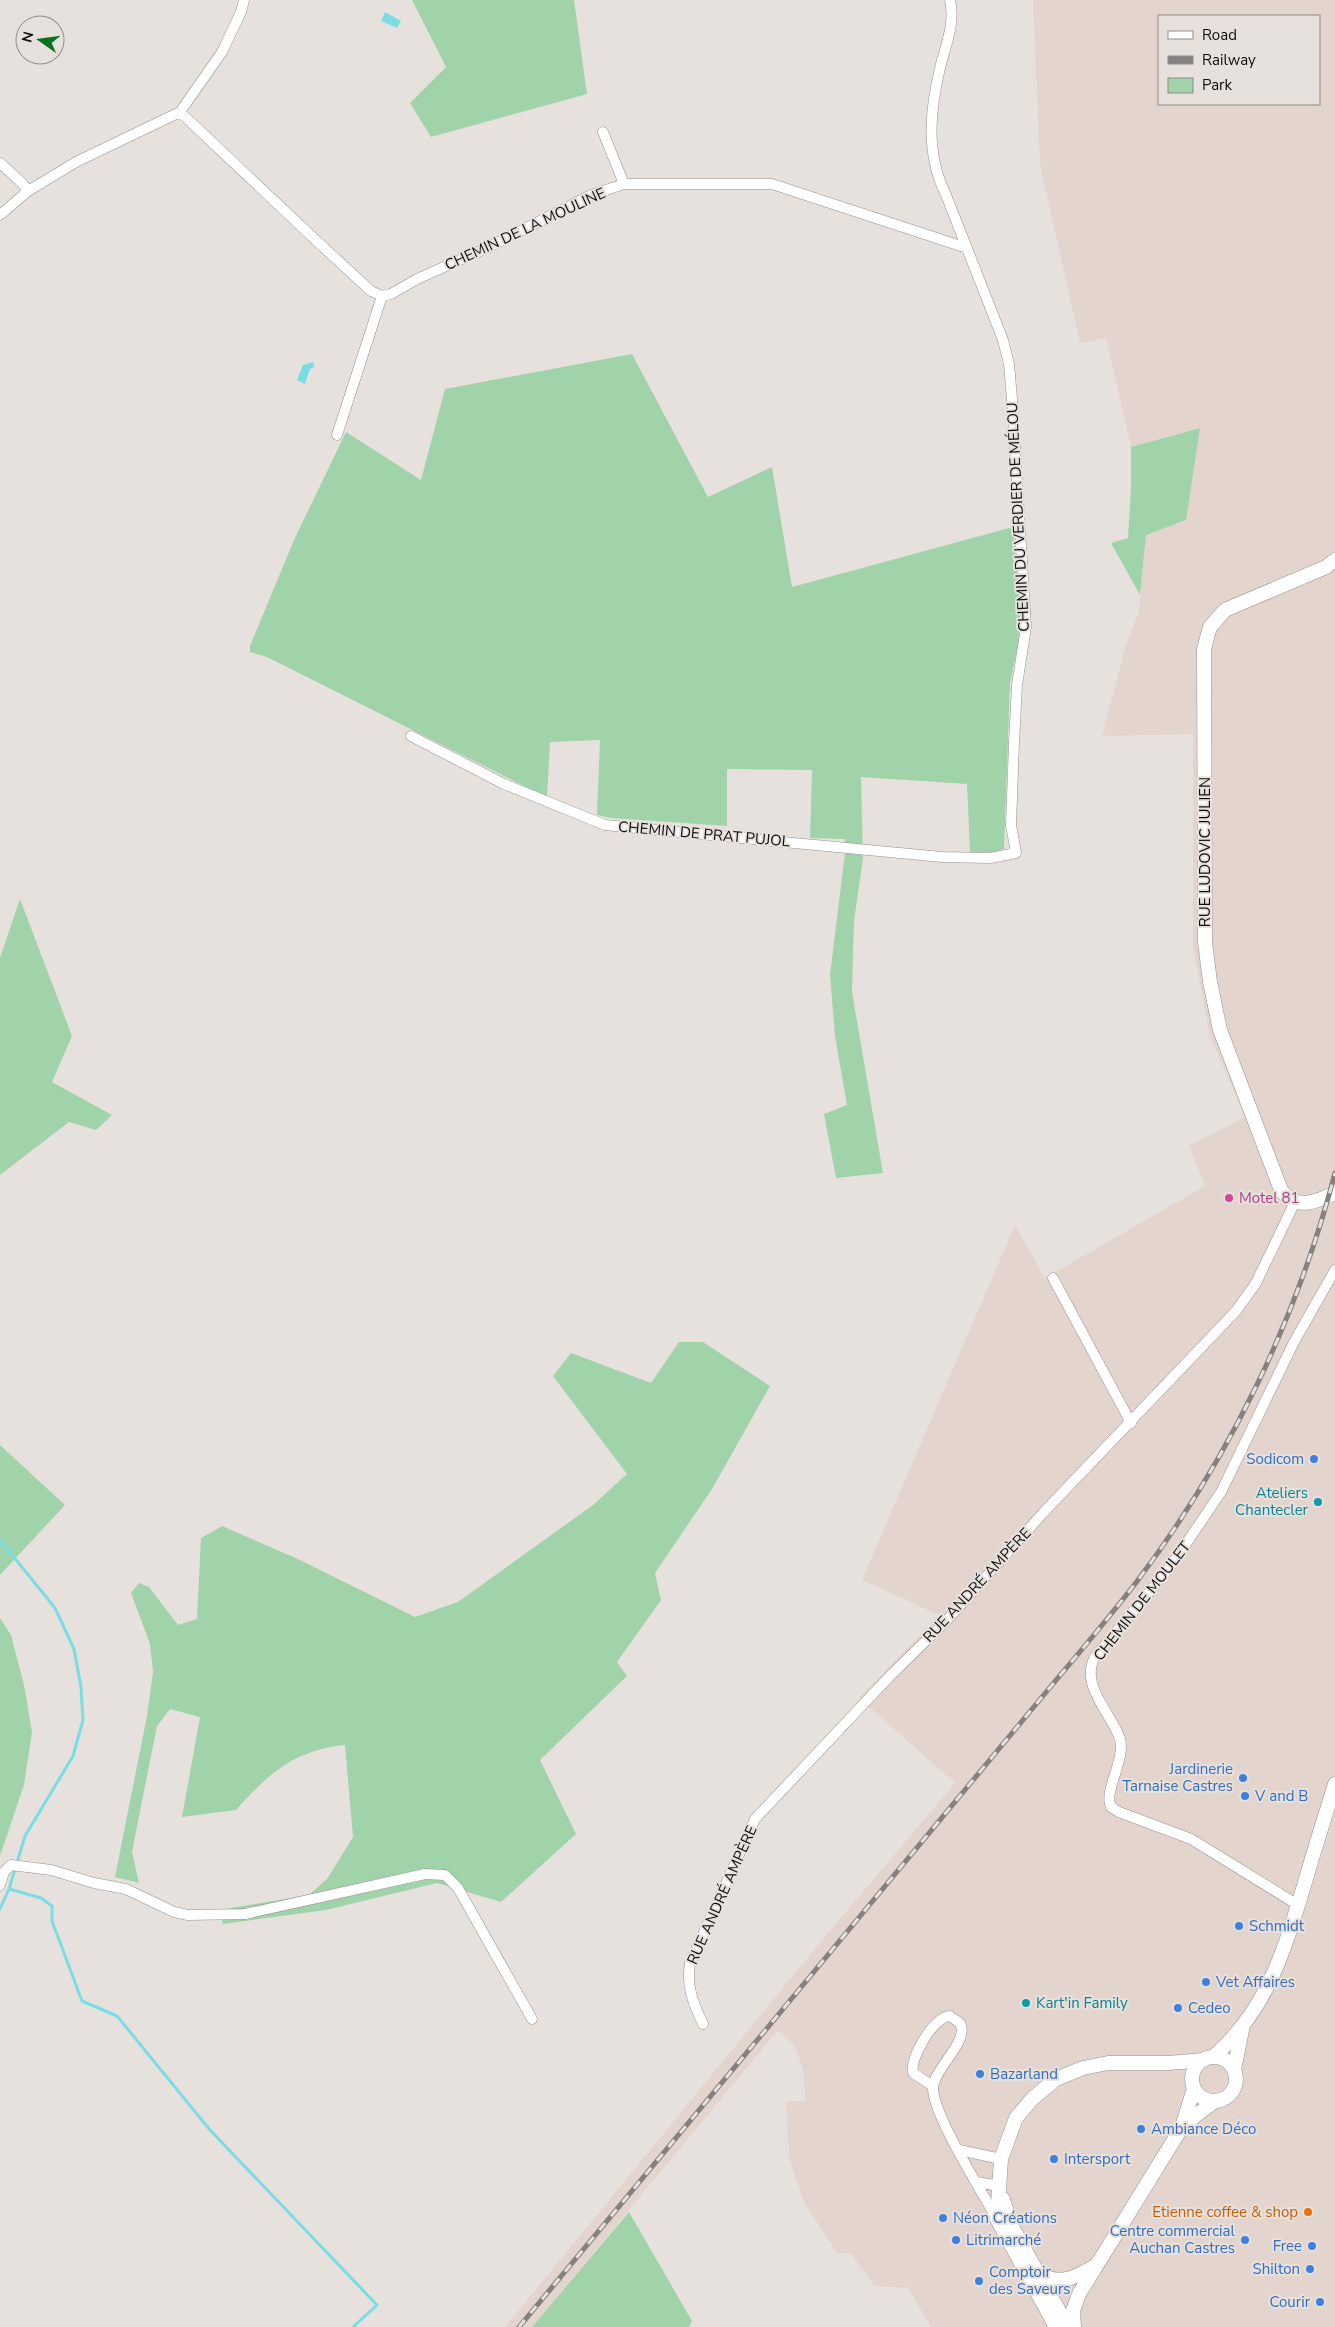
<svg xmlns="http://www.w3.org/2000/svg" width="1335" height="2327" font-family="'Nunito Sans',sans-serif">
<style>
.built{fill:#e3d5cd;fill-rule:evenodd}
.green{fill:#a0d3a9}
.water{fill:#7adde4}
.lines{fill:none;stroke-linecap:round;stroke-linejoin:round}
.stream{stroke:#7adde4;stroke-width:3}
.street-casing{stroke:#97918e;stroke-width:11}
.secondary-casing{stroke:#97918e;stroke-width:15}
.street{stroke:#fff;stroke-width:10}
.secondary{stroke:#fff;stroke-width:14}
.rail-casing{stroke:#86817f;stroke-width:5}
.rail{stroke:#e7e1dd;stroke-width:3;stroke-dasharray:9;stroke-linecap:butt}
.hotel-dot{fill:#d1479c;stroke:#e7e1dd;stroke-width:2}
.shop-dot{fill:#3f7fe0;stroke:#e7e1dd;stroke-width:2}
.culture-dot{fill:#0f9aa8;stroke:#e7e1dd;stroke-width:2}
.food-dot{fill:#e8710a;stroke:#e7e1dd;stroke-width:2}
.labels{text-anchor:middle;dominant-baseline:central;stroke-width:4;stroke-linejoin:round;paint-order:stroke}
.street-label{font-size:15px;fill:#0f0d0c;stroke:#e7e1dd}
.hotel-label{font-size:15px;fill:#b23c85;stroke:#e7e1dd;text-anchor:start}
.shop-label{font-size:15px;fill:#366cbe;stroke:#e7e1dd;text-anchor:start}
.culture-label{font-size:15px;fill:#0d838f;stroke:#e7e1dd;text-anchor:end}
.food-label{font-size:15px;fill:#c56008;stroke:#e7e1dd;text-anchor:end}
</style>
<rect width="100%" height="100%" fill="#e7e1dd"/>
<path class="built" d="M1033 0H1335V1184L1319 1192 1314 1210 1335 1202V2327H931L908 2288 874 2286 851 2253 838 2254 804 2202 789 2158 786 2102 805 2101 804 2073 795 2046 778 2030 532 2327H505L818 1945 955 1783 859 1698 939 1615 862 1580 1015 1225 1045 1278 1205 1186 1189 1145 1245 1117 1210 1036 1193 946V734L1102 736 1125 648 1139 611 1146 535 1199 428 1131 447 1106 338 1080 343 1040 165ZM1159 16H1319V104H1159Z"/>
<path class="green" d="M412 0H574L587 94 431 137 410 103 446 67Z
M632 354 708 497 772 467 792 587 1013 527 1021 606 1018 645 1010 683 1004 849 994 852H970L967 784 861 777 863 858 854 921 852 992 883 1173 836 1178 824 1114 847 1105 835 1036 830 975 845 853V839L810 838 812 770 727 769V826L611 818 597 815 600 740 550 742 547 796 526 787 267 657 250 652V646L294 540 346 432 421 480 445 389Z
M1200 428 1186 520 1146 535 1140 595 1111 543 1128 538 1131 489V447Z
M20 899 72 1036 52 1082 112 1115 96 1130 69 1122 0 1175V958Z
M679 1342H703L770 1386 712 1489 655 1573 661 1600 617 1662 627 1676 540 1760 576 1834 501 1902 437 1883 326 1910 223 1924 219 1910 309 1895 327 1879 353 1837 345 1745C295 1750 269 1773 236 1810L182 1817 200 1717 170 1709 157 1726 132 1852 139 1883 115 1877 147 1716 153 1672 150 1644 131 1593 139 1583 149 1587 178 1625 197 1619 201 1538 222 1526 300 1560 415 1617 458 1602 593 1505 627 1474 553 1376 571 1353 651 1383Z
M0 1445 65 1505 0 1575Z
M0 1618 11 1635 24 1685 32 1732 24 1785 0 1856Z
M629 2212 692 2321 689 2327H532Z"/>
<path class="water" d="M385 12 401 21 397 28 381 21Z
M313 362 314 367 310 369 305 384 297 380 303 365Z"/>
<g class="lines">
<path class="stream" d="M0 1540 55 1608 74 1649 81 1687 83 1720 73 1756 25 1836 9 1889 0 1909
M9 1889 41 1898 52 1906V1921L82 2001 117 2016 210 2130 377 2305 353 2327"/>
<defs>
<path id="street" d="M180 112 321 245 371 291 382 296 391 294 417 279 487 248 591 195 624 184H772L967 248
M603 132 624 184
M0 163 22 183 28 191
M0 215 28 191 76 162 180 112 222 52 241 12 244 0
M337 435 382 296
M411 736 504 784 605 825 942 857 990 858 1016 853 1011 825 1014 743 1017 685 1026 627 1012 399 1009 364 1003 340 946 195C925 153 930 108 941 64 947 42 955 22 950 0
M1053 1278 1131 1423
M0 1885 4 1872 11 1865 51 1870 94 1883 126 1889 174 1912 188 1915 245 1914 425 1874 445 1875 458 1888 532 2019
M1298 1905 1191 1839 1119 1812 1111 1807C1103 1792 1126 1759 1120 1739 1112 1714 1079 1685 1095 1657L1171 1566 1221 1492 1294 1342 1335 1270
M703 2024C693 2003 686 1986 690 1963L755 1819 889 1677 947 1620 1043 1513 1236 1311 1256 1283 1295 1202
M933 2086 913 2073C909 2059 934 2016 950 2016L960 2023C970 2041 934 2068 933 2088 933 2115 982 2192 997 2219
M959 2150 1001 2159
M977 2182 999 2186"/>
<path id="secondary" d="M1335 560 1326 567 1225 610 1210 627 1204 649 1205 942 1210 982 1220 1030 1281 1190C1296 1211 1316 1202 1335 1193
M1213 2057C1266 2011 1283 1954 1303 1889 1313 1854 1324 1819 1335 1784
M1192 2079a22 22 0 1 1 44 0a22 22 0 1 1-44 0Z
M1234 2070 1242 2030
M1182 2126 1215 2101
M1003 2199 1011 2225 1068 2327
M1039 2275C1063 2285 1074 2278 1095 2266
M1056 2327 997 2219 1001 2159 1016 2118 1032 2099 1056 2079 1083 2068 1108 2063H1168L1204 2060
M1074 2327 1073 2311 1079 2294 1182 2127 1194 2088"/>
</defs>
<use href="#street" class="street-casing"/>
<use href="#secondary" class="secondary-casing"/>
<use href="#street" class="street"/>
<use href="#secondary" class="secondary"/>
<defs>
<path id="rail" d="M519 2327 1047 1691C1078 1654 1109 1618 1138 1580 1229 1459 1297 1319 1335 1173"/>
</defs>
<use href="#rail" class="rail-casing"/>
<use href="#rail" class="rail"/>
</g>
<circle class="hotel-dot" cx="1229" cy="1198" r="5"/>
<g class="shop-dot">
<circle cx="1314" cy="1459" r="5"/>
<circle cx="1243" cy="1778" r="5"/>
<circle cx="1245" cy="1796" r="5"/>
<circle cx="1239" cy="1926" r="5"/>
<circle cx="1206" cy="1982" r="5"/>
<circle cx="1178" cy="2008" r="5"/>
<circle cx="980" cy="2074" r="5"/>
<circle cx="1141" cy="2129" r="5"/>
<circle cx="1054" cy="2159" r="5"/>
<circle cx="943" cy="2218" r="5"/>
<circle cx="956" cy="2240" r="5"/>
<circle cx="1245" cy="2240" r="5"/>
<circle cx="1312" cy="2246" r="5"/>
<circle cx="1310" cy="2269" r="5"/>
<circle cx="979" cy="2281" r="5"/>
<circle cx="1320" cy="2302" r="5"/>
</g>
<g class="culture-dot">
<circle cx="1318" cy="1502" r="5"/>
<circle cx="1026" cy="2003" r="5"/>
</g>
<circle class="food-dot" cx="1308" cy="2212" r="5"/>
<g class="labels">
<g class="street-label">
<text transform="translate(525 229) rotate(-25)">CHEMIN DE LA MOULINE</text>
<text transform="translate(1018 517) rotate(-93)">CHEMIN DU VERDIER DE MÉLOU</text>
<text transform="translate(704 834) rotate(5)">CHEMIN DE PRAT PUJOL</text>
<text transform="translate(1205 852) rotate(-90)">RUE LUDOVIC JULIEN</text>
<text transform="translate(977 1585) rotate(-47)">RUE ANDRÉ AMPÈRE</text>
<text transform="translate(1142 1601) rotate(-52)">CHEMIN DE MOULET</text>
<text transform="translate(722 1895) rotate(-66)">RUE ANDRÉ AMPÈRE</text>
</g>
<g class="hotel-label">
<text x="1239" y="1198">Motel 81</text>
</g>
<g class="shop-label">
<text x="1304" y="1459" text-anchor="end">Sodicom</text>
<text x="1233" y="1769" text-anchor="end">Jardinerie<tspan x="1233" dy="17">Tarnaise Castres</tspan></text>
<text x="1255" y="1796">V and B</text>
<text x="1249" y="1926">Schmidt</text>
<text x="1216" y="1982">Vet Affaires</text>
<text x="1188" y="2008">Cedeo</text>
<text x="990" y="2074">Bazarland</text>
<text x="1151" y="2129">Ambiance Déco</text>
<text x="1064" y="2159">Intersport</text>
<text x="953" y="2218">Néon Créations</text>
<text x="1235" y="2231" text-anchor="end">Centre commercial<tspan x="1235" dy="17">Auchan Castres</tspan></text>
<text x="966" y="2240">Litrimarché</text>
<text x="1302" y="2246" text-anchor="end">Free</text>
<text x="1300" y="2269" text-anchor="end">Shilton</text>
<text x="989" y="2272">Comptoir<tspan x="989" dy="17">des Saveurs</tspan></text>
<text x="1310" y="2302" text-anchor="end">Courir</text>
</g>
<g class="culture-label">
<text x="1308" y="1493">Ateliers<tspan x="1308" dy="17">Chantecler</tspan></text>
<text x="1036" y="2003" text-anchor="start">Kart'in Family</text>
</g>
<g class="food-label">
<text x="1298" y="2212">Etienne coffee &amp; shop</text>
</g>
</g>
<rect x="1158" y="15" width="162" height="90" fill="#e7e1dd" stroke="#918c89"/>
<rect x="1168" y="31" width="25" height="8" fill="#ffffff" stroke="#918c89"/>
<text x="1202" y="40" font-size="15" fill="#0f0d0c">Road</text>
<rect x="1168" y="56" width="25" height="8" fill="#86817f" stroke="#918c89"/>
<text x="1202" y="65" font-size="15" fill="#0f0d0c">Railway</text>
<rect x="1168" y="78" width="25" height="15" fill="#a0d3a9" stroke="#918c89"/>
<text x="1202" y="90" font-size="15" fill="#0f0d0c">Park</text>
<g transform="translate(40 40) rotate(284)"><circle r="24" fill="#e7e1dd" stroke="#918c89"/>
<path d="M0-4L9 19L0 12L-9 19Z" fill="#0a7121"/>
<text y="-8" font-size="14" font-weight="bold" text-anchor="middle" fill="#0f0d0c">N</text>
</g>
</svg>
